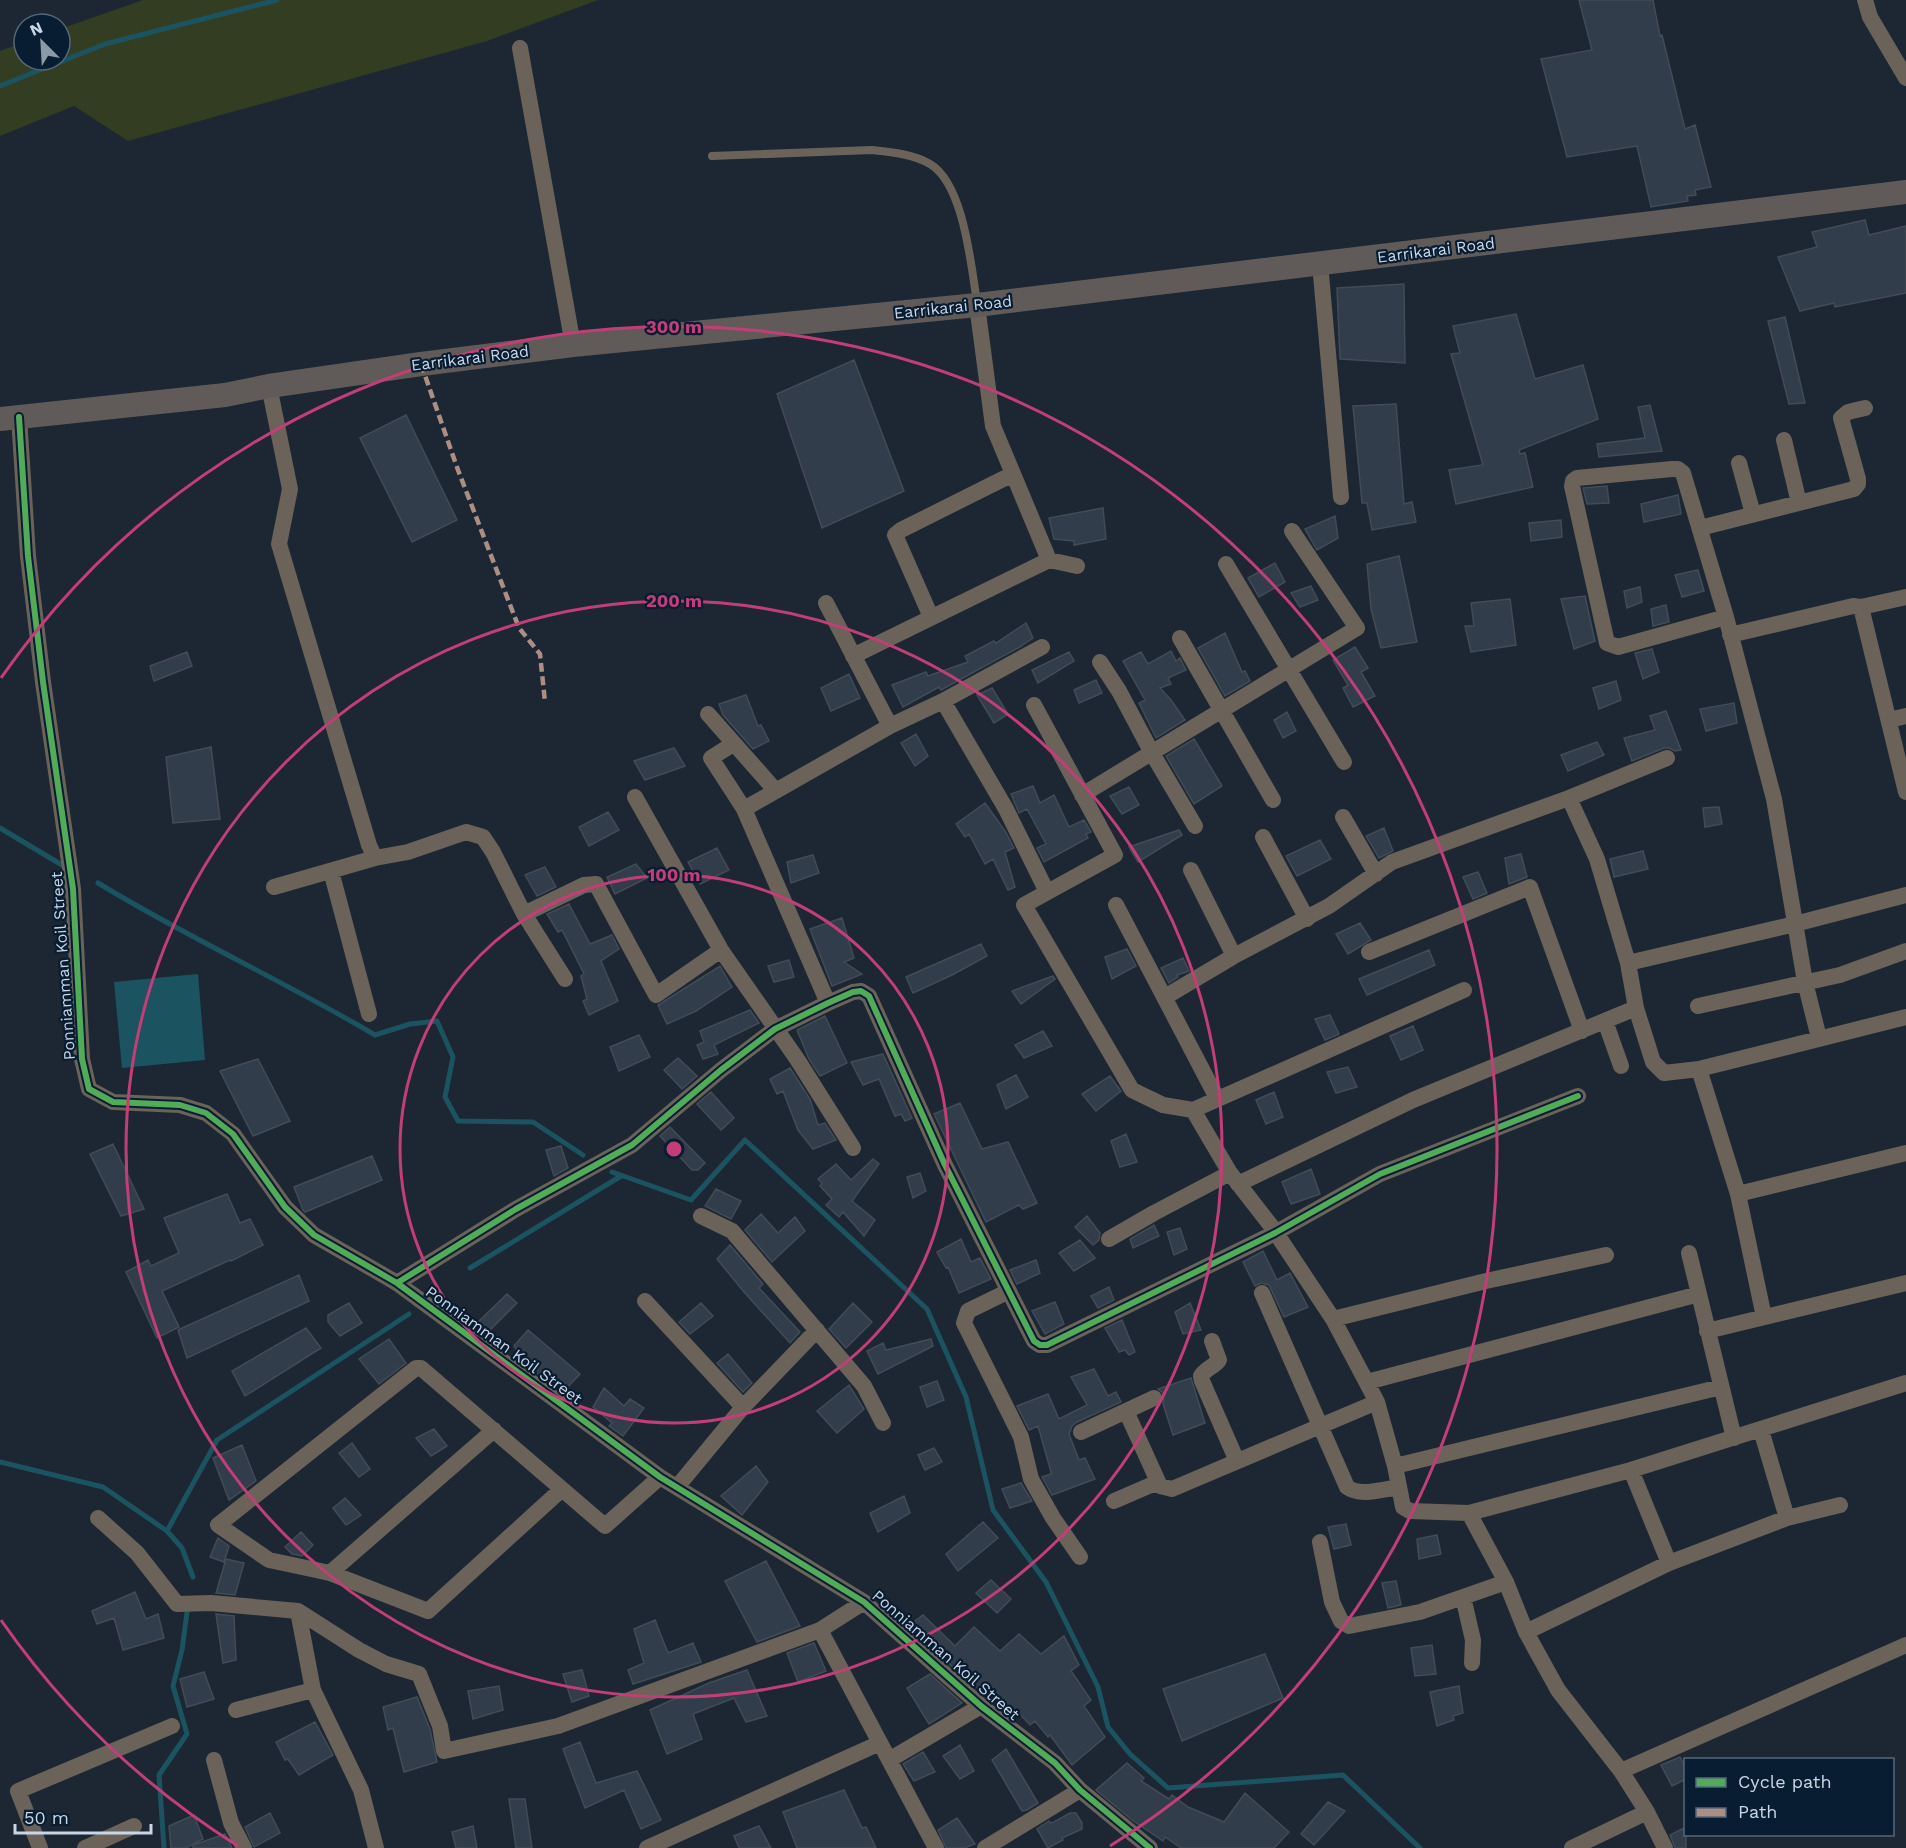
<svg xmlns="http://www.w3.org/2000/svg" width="1906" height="1848" font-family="'Work Sans',sans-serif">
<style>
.green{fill:#323d22}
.water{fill:#1c5361}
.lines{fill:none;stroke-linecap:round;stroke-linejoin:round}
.stream{stroke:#1c5361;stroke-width:5}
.building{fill:#313d4a;stroke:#424b56;stroke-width:1.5}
.lane{stroke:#6b625a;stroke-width:8}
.street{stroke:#6b625a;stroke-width:16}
.secondary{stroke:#605b58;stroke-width:24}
.quiet{stroke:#ac8f84;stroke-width:4.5;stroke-dasharray:9 4.5;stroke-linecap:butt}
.cycleway-casing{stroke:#091d32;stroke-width:10}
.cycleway{stroke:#51ab58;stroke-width:6}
.ring{fill:none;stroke:#c33e77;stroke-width:3}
.labels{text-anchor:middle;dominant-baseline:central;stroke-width:4.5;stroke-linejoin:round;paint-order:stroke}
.street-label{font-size:16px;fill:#c9d6e5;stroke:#091d32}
.centre{fill:#c33e77;stroke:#091d32;stroke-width:3}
.ring-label{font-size:18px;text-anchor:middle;font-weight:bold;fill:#c33e77;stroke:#091d32;stroke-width:4.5;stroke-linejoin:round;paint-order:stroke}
</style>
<rect width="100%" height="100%" fill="#1c2733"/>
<path class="green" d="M143 0H598L487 41 128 141 74 106 0 136V51L24 42V60H60V29Z"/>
<path class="water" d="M198 974 205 1060 122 1068 114 982Z"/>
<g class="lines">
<path class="stream" d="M0 86 105 44 277 0
M0 828 62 865
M98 883C188 938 284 981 375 1035L410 1024 437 1021 453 1057 445 1097 458 1121 533 1122 583 1155
M612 1172 691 1200 745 1140 927 1309 966 1397 993 1510 1046 1582 1098 1687 1108 1727 1130 1754 1168 1788 1343 1775 1420 1848
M470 1268 621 1176
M0 1462 103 1487 167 1531 182 1548 193 1577
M167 1531 217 1440 409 1314
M164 1848 159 1775 187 1734 173 1686 182 1650 188 1605"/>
</g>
<path class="building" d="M1579 0H1653L1660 36 1662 35 1685 129 1695 125 1711 187 1695 190 1696 195 1687 196 1688 201 1651 207 1637 146 1567 157 1541 59 1592 50Z
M1865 220 1869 235 1906 226V293L1835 307 1834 303 1800 311 1778 257 1817 247 1812 232Z
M1404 284 1405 363 1340 359 1337 288Z
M1516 314 1535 379 1583 365 1598 419 1519 450 1520 454 1525 453 1533 487 1456 504 1449 470 1483 465 1451 354 1460 353 1453 326Z
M1785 317 1805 403 1789 404 1768 321Z
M854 360 904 491 822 528 777 394Z
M1396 404 1404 504 1412 502 1416 522 1372 530 1367 503H1362L1353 406Z
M1650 405 1662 451 1599 457 1597 444 1645 438 1638 407Z
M406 415 457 520 412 542 360 438Z
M1607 486 1609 503 1587 504 1583 488Z
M1678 495 1681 514 1644 522 1641 504Z
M1103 508 1106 539 1074 545V541L1054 539 1049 518Z
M1335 516 1338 538 1317 550 1305 529Z
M1561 520 1562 537 1531 541 1529 523Z
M1399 556 1417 642 1381 648 1371 609 1367 564Z
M1275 563 1285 582 1259 597 1248 578Z
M1698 570 1704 591 1682 597 1675 575Z
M1311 586 1318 600 1300 607 1291 593Z
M1640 587 1642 602 1627 608 1624 591Z
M1585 596 1595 641 1574 649 1561 599Z
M1510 599 1516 645 1471 652 1465 626H1474L1471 603Z
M1666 605 1669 622 1653 626 1651 609Z
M1026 623 1033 638 1018 648 941 690 939 687 903 707 892 685 926 672 928 676 968 662 965 656 994 641 996 643Z
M1225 633 1242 672 1245 671 1250 681 1225 696 1198 648Z
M1355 647 1368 668 1361 672 1375 696 1353 707 1343 688 1348 685 1333 660Z
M1652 649 1659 672 1643 679 1635 653Z
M1171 651 1176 661 1180 658 1186 670 1168 678 1171 684 1160 688 1171 700 1185 720 1156 738 1139 703 1145 700 1123 661 1141 652 1148 664Z
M187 652 192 666 154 681 150 666Z
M1069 652 1074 661 1038 683 1032 670Z
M849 674 860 698 831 711 821 688Z
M1096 680 1102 693 1079 703 1074 690Z
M1616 681 1621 700 1599 709 1593 688Z
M992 688 1008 714 994 723 977 695Z
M746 695 758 726 761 725 769 741 753 749 723 715 719 704Z
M1734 703 1737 723 1706 731 1700 709Z
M1666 711 1681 750 1675 751 1669 748H1664L1632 761 1624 738 1655 730 1650 716Z
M1287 712 1296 731 1283 738 1274 720Z
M916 734 928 756 915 766 901 743Z
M1194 739 1222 786 1194 804 1166 756Z
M1597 742 1604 755 1568 771 1561 755Z
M211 747 220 819 173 823 166 757Z
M674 748 685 766 645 780 634 761Z
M1033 786 1040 803 1054 795 1069 827 1084 820 1091 832 1086 834 1088 838 1044 862 1037 848 1046 844 1027 809 1019 813 1011 794Z
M1129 787 1139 805 1122 814 1110 796Z
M985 803 1005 831 1014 848 1005 852 1015 887 1008 890 993 859 985 864 969 834 965 837 956 824Z
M1719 807 1722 824 1705 827 1703 808Z
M608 812 619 830 589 846 579 827Z
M1384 828 1393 851 1379 858 1366 836Z
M1179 830 1182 835 1138 862 1129 847Z
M1320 840 1331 859 1297 876 1286 856Z
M717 848 729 870 700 884 688 862Z
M1643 851 1648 869 1614 877 1610 859Z
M1521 854 1527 877 1509 884 1505 858Z
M813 855 819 873 791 883 787 862Z
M636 864 647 878 615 894 607 877Z
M545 867 556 887 537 896 525 875Z
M1478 872 1487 893 1473 899 1463 877Z
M569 904 590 944 612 935 619 949 601 961 618 1001 589 1015 583 1001 587 999 581 976 584 974 562 930 558 932 547 914Z
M842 918 854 958 844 962 862 974 832 986 810 929Z
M1360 923 1371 940 1348 954 1336 934Z
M981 944 987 956 952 975 913 993 906 977Z
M1127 949 1136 966 1112 979 1105 957Z
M1429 950 1435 965 1367 995 1359 979Z
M1183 958 1189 971 1177 975 1178 977 1169 983 1161 968Z
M789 960 794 977 774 982 768 966Z
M720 966 732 987 696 1011 667 1024 658 1005Z
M1053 976 1055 979 1021 1004 1012 991Z
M750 1010 759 1023 714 1045 718 1054 703 1059 697 1045 704 1042 700 1031Z
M1330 1015 1339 1034 1325 1040 1315 1019Z
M825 1016 847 1063 820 1076 809 1059 797 1030Z
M1413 1026 1423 1050 1401 1060 1390 1036Z
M1043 1031 1052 1046 1024 1058 1015 1045Z
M639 1035 650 1057 619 1071 610 1047Z
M883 1054 912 1118 905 1121 901 1114 895 1116 879 1079 863 1085 851 1062Z
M678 1058 697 1076 682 1089 664 1070Z
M258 1059 290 1121 253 1136 220 1071Z
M1348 1067 1357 1087 1336 1093 1327 1072Z
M790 1068 810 1099 818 1125 825 1123 836 1140 813 1149 798 1130 783 1091 777 1094 770 1079Z
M1016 1075 1028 1097 1006 1109 997 1085Z
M1110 1076 1121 1091 1096 1111 1082 1094Z
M711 1092 734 1118 721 1130 697 1104Z
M1274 1092 1283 1117 1266 1124 1256 1100Z
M960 1103 982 1149 1008 1142 1037 1203 1023 1209 1019 1205 986 1222 934 1114Z
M670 1127 705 1163 698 1170H692L660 1136Z
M1126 1134 1137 1162 1120 1167 1111 1141Z
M113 1144 144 1209 121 1216 90 1154Z
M561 1146 568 1168 554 1176 546 1150Z
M372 1156 382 1180 305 1212 303 1210 294 1187Z
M873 1159 879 1164 852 1201 875 1220 864 1236 843 1212 839 1217 826 1205 832 1199 820 1186 822 1183 818 1179 836 1164 851 1180Z
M1311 1169 1320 1194 1291 1204 1282 1182Z
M920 1173 926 1191 913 1198 907 1177Z
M716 1189 741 1201 731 1219 705 1206Z
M227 1194 240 1223 250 1219 263 1245 231 1261 230 1260 162 1291 179 1327 157 1338 126 1272 148 1260 151 1266 179 1253 164 1218Z
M761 1214 778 1233 795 1217 805 1231 772 1262 745 1230Z
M1087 1216 1100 1233 1099 1240 1093 1245 1075 1227Z
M1154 1225 1159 1236 1133 1248 1130 1239Z
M1180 1228 1187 1249 1174 1255 1167 1232Z
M961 1239 971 1262 980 1258 991 1279 959 1293 948 1267 946 1268 937 1252Z
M1080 1240 1095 1258 1074 1271 1059 1253Z
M730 1245 763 1284 759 1288 800 1332 790 1343 744 1292 717 1259Z
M1263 1251 1277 1280 1290 1273 1308 1307 1284 1317 1269 1285 1261 1283 1255 1286 1243 1262Z
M1036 1260 1040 1273 1017 1284 1010 1270Z
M299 1275 309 1301 187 1358 178 1330Z
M1109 1287 1114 1300 1098 1308 1091 1296Z
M507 1294 517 1303 486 1334 476 1324Z
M1055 1302 1064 1324 1045 1334 1032 1311Z
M349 1303 362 1323 340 1336 328 1322V1315Z
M701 1303 713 1316 690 1334 679 1322Z
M853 1303 872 1322 846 1348 829 1329Z
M1190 1303 1201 1330 1183 1334 1175 1312Z
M1122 1320 1135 1352 1129 1355 1125 1350 1119 1352 1105 1328Z
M306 1328 321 1348 245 1396 232 1371Z
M528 1330 580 1374 564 1391 548 1375 545 1379 535 1372 514 1346Z
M389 1339 406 1363 379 1384 359 1359Z
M931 1339 933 1346 878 1374 867 1351 883 1343 886 1350Z
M728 1354 752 1383 743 1392 717 1363Z
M1094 1369 1108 1396 1116 1392 1121 1402 1077 1422 1072 1426 1069 1434 1079 1460 1085 1458 1095 1479 1052 1495 1042 1477 1051 1474V1472L1038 1426 1029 1430 1017 1406 1048 1394 1059 1419 1087 1405 1071 1377Z
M1191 1378 1205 1423 1173 1435 1163 1404 1164 1394 1158 1389Z
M937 1381 944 1400 927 1407 920 1387Z
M849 1385 864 1409 837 1433 817 1411Z
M604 1388 624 1406 630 1399 644 1408 623 1436 609 1426 612 1423 593 1407Z
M434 1429 447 1446 431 1456 416 1438Z
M352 1443 370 1469 359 1477 339 1453Z
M242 1445 256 1481 229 1500 213 1458Z
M934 1448 942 1462 925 1470 918 1455Z
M756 1466 768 1482 742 1515 721 1496Z
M1021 1483 1032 1501 1010 1508 1002 1489Z
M904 1496 910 1513 878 1532 870 1513Z
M345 1498 361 1515 346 1525 333 1508Z
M983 1522 998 1538 958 1571 946 1554Z
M1346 1524 1351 1545 1334 1549 1328 1527Z
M301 1532 313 1545 302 1556 292 1554 285 1547Z
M1437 1535 1441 1554 1419 1559 1417 1539Z
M218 1538 229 1546 224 1562 210 1557Z
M226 1559 244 1563 235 1595 216 1593Z
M766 1561 800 1626 757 1642 725 1581Z
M991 1580 1011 1599 997 1613 976 1593Z
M1396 1581 1401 1605 1388 1608 1382 1583Z
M135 1592 146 1619 158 1614 164 1638 123 1650 114 1618 97 1624 92 1611Z
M216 1614 234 1616 236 1660 223 1663Z
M923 1615 955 1646 974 1627 1000 1651 1019 1634 1041 1654 1064 1636 1079 1665 1071 1671 1091 1700 1084 1706 1105 1737 1072 1765 1050 1735 1048 1737 1035 1721 1030 1725 1018 1712 1012 1717 948 1663 910 1625Z
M655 1620 668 1653 693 1643 701 1662 633 1684 628 1670 644 1663 634 1629Z
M814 1643 826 1671 798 1682 787 1653Z
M1432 1645 1436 1674 1415 1676 1411 1648Z
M1265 1654 1283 1698 1182 1741 1163 1689Z
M582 1670 589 1696 572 1702 563 1674Z
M747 1670 767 1716 746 1722 734 1698 693 1714 702 1739 667 1754 650 1710 709 1683Z
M204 1672 214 1699 187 1707 180 1679Z
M930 1674 962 1703 929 1724 907 1688Z
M499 1686 503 1710 473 1719 468 1691Z
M1459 1686 1463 1713 1453 1716 1454 1720 1437 1726 1430 1692Z
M417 1697 430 1729 437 1762 404 1772 393 1728 388 1730 383 1707Z
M315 1722 333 1755 299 1775 288 1759 285 1760 276 1742Z
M580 1742 596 1783 637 1771 661 1820 641 1829 624 1790 585 1808 563 1749Z
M960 1745 974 1771 960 1779 943 1756Z
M1006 1749 1038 1803 1027 1810 1022 1811 992 1760Z
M923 1752 935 1772 914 1781 903 1764Z
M1680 1757 1686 1769V1779L1672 1786 1661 1765Z
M1127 1763 1144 1778 1141 1781 1169 1799 1172 1795 1188 1807 1224 1822 1245 1793 1289 1832 1274 1848H1181L1165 1837 1163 1841 1132 1820 1096 1790Z
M844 1790 862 1828 866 1827 876 1848H797L783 1812Z
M509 1799H525L532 1848H516Z
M1328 1802 1345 1811 1314 1845 1301 1834Z
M270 1813 280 1833 254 1847 245 1827Z
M1070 1813H1076L1082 1823V1829L1062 1838 1063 1840 1048 1848 1037 1829 1049 1821 1050 1823 1054 1822Z
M194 1815 203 1839 186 1848H171L169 1826Z
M957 1818 975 1844 964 1848H946L938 1830Z
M473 1826 477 1848H456L452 1832Z
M759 1826 771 1848H739L734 1836Z
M1686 1827V1848H1675L1670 1835Z
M225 1834 232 1848H193V1845Z"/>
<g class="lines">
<path class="lane" d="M712 156 872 150C891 152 913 154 930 164 964 184 971 266 977 302"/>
<path class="street" d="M1865 0 1870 17 1906 78
M520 48 573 345
M1320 264 1341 497
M977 305 993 426 1049 560 1077 566
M269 386 290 489 279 544 369 845 375 858 408 852 466 832 483 837 493 852 524 914 565 979
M19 417 28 556 43 682 73 889 82 1059 89 1089 113 1102 180 1105 206 1113 233 1134 285 1207 314 1235 397 1283 660 1477 864 1602 981 1706 1055 1763 1080 1790 1150 1848
M1784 440 1799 503
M1739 463 1753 514
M1700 528 1854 489 1858 484V479L1841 418 1848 412 1865 408
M1226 564 1344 762
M826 603 890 726
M1861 607 1906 597
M931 617 895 535 901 530 1013 474
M1726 617 1618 647 1607 643 1572 486 1573 481 1577 478 1672 469H1678L1683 473 1726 617 1774 799 1805 982 1819 1038
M1730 635 1853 606 1861 607 1906 792
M1180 638 1273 800
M853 656 1049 560
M1100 662 1119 691 1152 753 1195 826
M943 701 1006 809 1047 892
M1034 705 1115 855 1024 905 1132 1090 1163 1105 1193 1110 1464 990
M708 714 776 791
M1889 720 1906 716
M733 744 711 758 744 809 828 1003
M1082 795 1357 628 1292 531
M635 797 721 950 797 1059 853 1148
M1569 798 1597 859 1628 963 1636 1008 1653 1062 1664 1073 1699 1069 1906 1017
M744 809 890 726 943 701 1042 647
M1343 817 1376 874
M1263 837 1307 919
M1191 870 1234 956
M331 871 369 1014
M274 887 375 858
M1116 905 1217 1098
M524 914 584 885 596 884 656 995 721 950
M1369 952 1530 887 1582 1031
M1628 963 1795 924 1906 895
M1165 997 1234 956 1329 906 1392 862 1569 798 1667 758
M1698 1006 1840 975 1906 951
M1605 1021 1621 1066
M1699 1069 1738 1194 1764 1317
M1193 1110 1230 1173 1272 1227 1333 1319 1486 1281 1606 1255
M1238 1184 1413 1100 1636 1008
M1738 1194 1906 1153
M701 1216 732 1231 864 1386 883 1423
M1109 1239 1154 1213 1230 1173
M1689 1253 1734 1438
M397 1283 516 1209 632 1145 721 1070 775 1029 828 1003 853 992 861 991 869 996 945 1165 1034 1341 1040 1345H1047L1275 1233 1380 1174 1578 1096
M1009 1291 968 1311 964 1323 1021 1437 1031 1479 1053 1518 1080 1557
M1262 1293 1347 1487C1360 1497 1384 1489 1399 1487
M645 1301 743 1407
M1333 1319 1377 1402 1395 1466 1403 1507 1410 1511 1469 1513 1631 1470 1906 1383
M1707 1331 1906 1283
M1212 1341 1219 1360C1214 1367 1206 1368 1201 1376L1202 1381 1237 1461
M1367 1382 1699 1294
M1126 1411 1160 1486 1172 1489 1377 1402
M1761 1430 1787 1518
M1081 1432 1154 1398
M1395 1466 1721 1387
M1631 1470 1669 1563
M677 1487 743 1407 817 1330
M561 1490 428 1611 330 1573 269 1560 218 1525 416 1368H421L605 1526 660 1477
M1114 1501 1158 1482
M1469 1513 1506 1582 1526 1632 1558 1690 1621 1771 1647 1812 1665 1848
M98 1518 137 1553 177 1604 211 1603 298 1611 359 1650 386 1664 419 1674 440 1726 444 1751 558 1726 820 1630 864 1602
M1320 1542 1332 1602 1341 1621 1349 1626 1420 1612 1506 1582
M330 1573 494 1430
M1463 1597 1473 1640 1472 1663
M298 1611 313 1690
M820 1630 936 1848
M1526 1632 1669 1563 1787 1518 1840 1505
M236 1710 313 1690 361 1790 376 1848
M214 1760 231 1823 244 1848
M889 1760 981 1706
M1621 1771 1906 1645
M40 1848 18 1791 172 1726
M85 1848 134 1826
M647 1848 880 1743
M985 1848 1080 1790
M1572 1848 1647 1812"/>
<path class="secondary" d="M0 419 225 395 269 386 421 364 573 345 977 305 1906 192"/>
<path class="quiet" d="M421 364 458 470 519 628 540 654 545 702"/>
<defs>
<path id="cycleway" d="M19 417 28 556 43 682 73 889 82 1059 89 1089 113 1102 180 1105 206 1113 233 1134 285 1207 314 1235 397 1283 660 1477 864 1602 981 1706 1055 1763 1080 1790 1150 1848
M397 1283 516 1209 632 1145 721 1070 775 1029 828 1003 853 992 861 991 869 996 945 1165 1034 1341 1040 1345H1047L1275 1233 1380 1174 1578 1096"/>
</defs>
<use href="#cycleway" class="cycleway-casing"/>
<use href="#cycleway" class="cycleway"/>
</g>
<g class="ring">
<circle cx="674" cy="1149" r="274"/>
<circle cx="674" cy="1149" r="548"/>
<path d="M238 1846A822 822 0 0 1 1 1620M1 678A822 822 0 1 1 1110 1846"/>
</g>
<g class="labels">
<g class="street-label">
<text transform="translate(1436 250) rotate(-7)">Earrikarai Road</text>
<text transform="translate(953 307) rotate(-6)">Earrikarai Road</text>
<text transform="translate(470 358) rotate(-7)">Earrikarai Road</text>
<text transform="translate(63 966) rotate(-94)">Ponniamman Koil Street</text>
<text transform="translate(504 1345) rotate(36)">Ponniamman Koil Street</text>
<text transform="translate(946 1655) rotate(41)">Ponniamman Koil Street</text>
</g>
</g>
<circle cx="674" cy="1149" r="9" class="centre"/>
<g class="ring-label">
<text x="674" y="333">300 m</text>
<text x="674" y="607">200 m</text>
<text x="674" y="881">100 m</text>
</g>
<rect x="1684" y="1758" width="210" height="78" fill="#091d32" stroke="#56677a" stroke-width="1.5"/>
<rect x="1696" y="1778" width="30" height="9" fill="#51ab58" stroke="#56677a" stroke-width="1.5"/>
<text x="1738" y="1788" font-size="18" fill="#c9d6e5">Cycle path</text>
<rect x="1696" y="1808" width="30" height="9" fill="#ac8f84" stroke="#56677a" stroke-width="1.5"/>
<text x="1738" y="1818" font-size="18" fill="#c9d6e5">Path</text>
<g transform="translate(42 42) rotate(336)"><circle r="28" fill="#091d32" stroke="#56677a" stroke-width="1.5"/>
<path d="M0-4.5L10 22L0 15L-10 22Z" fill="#8c99a7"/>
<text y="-9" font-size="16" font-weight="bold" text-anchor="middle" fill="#c9d6e5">N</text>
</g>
<path d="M15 1824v9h136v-9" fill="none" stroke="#c9d6e5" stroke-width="3"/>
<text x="24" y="1824" font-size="18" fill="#c9d6e5" stroke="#091d32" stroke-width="4.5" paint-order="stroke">50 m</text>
</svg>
